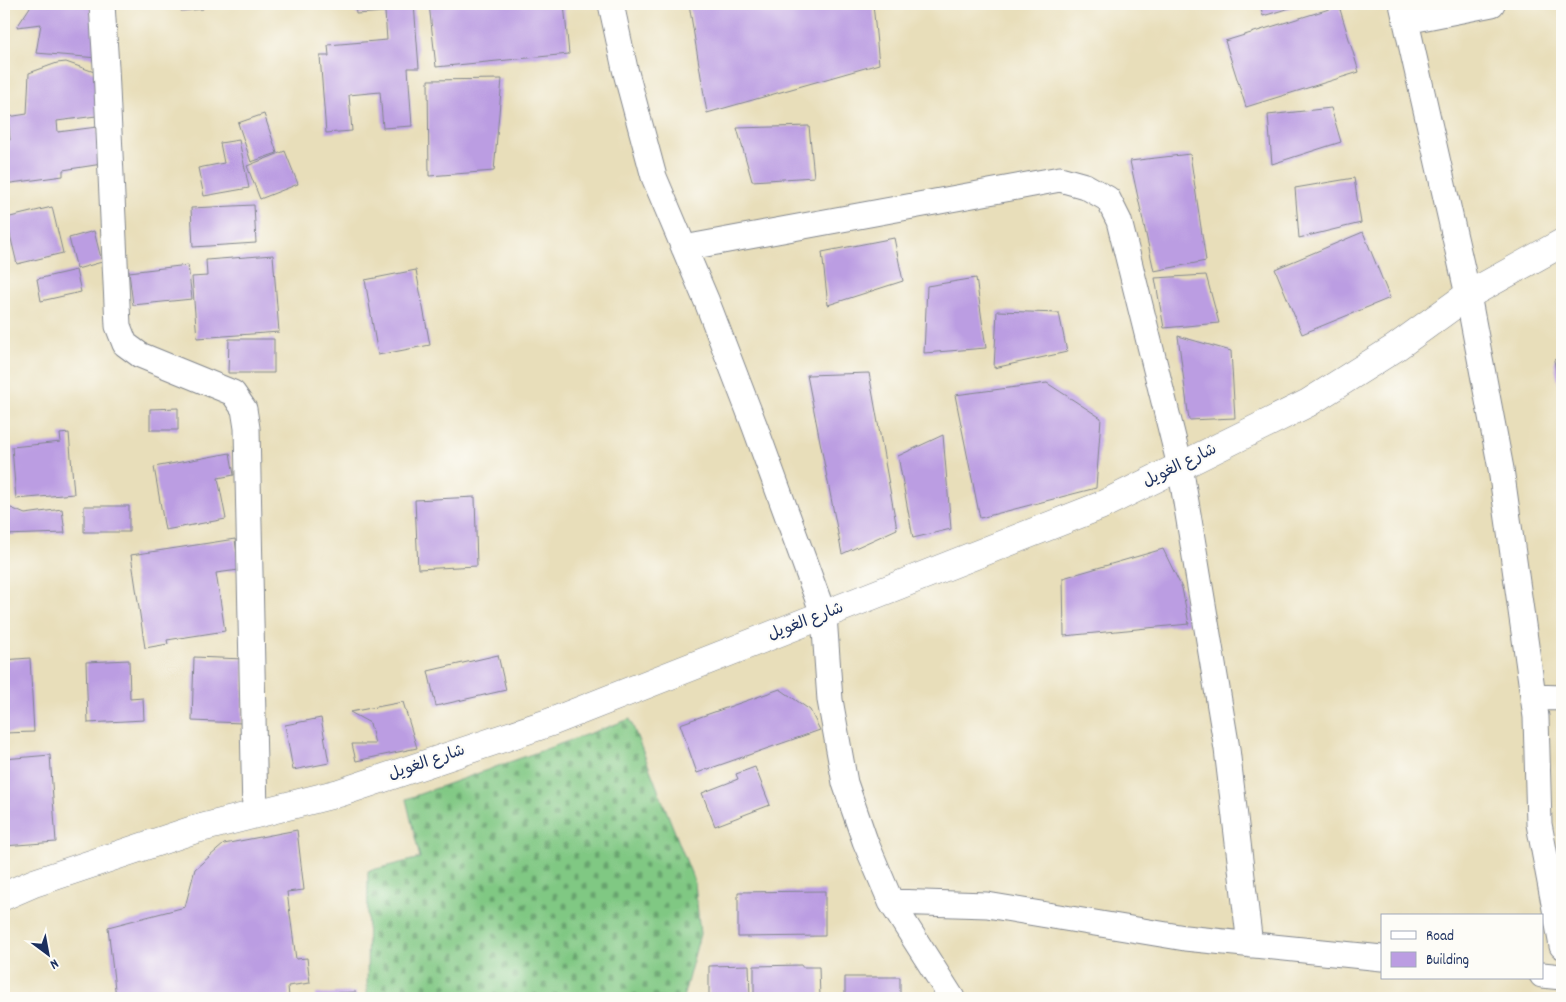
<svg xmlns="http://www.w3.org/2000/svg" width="1566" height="1002" font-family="Dekko,'Playpen Sans Arabic',sans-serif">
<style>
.cemetery{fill:url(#cemetery-stones);stroke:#4e7c70}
.building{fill:#bb9de2}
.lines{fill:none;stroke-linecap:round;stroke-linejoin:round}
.street-casing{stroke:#82868c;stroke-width:27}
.secondary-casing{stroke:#82868c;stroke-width:29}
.street{stroke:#fff;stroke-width:25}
.secondary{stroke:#fff;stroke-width:28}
.labels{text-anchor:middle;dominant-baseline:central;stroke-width:4.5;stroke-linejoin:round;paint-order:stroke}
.street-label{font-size:16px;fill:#1b2f5e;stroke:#fdfcf7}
</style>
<defs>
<pattern id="cemetery-stones" width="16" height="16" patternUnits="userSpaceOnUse" patternTransform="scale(1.25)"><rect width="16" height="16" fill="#80c883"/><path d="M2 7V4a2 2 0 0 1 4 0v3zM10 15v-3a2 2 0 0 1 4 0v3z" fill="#68a36e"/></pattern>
</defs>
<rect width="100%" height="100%" fill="#fdfcf7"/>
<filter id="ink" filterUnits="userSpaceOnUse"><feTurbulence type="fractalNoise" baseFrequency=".02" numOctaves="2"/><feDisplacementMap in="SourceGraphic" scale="10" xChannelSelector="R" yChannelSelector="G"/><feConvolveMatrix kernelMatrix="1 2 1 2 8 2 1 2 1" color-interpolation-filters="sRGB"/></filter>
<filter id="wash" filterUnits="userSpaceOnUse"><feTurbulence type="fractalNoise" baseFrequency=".0096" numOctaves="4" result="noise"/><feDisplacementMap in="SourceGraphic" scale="20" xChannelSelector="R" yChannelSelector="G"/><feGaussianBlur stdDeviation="1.12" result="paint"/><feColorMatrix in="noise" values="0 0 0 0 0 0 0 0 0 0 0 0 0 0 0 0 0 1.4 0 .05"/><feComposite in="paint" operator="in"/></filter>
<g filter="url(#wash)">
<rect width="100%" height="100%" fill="#e8deba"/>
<path class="cemetery" d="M630 719 695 883 700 934 683 998H367L368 871 420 858 406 799Z"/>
<g id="blocks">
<path class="building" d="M32 4H90L98 58 36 53 41 24 17 27Z
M181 4H203V9L181 11Z
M355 4H414L419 68H408L412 126 383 128 380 92 349 95 352 131 326 133 320 56H329L328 45 387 40 385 12 356 14Z
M429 4H564L569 54 436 67Z
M689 4H873L879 64 707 113Z
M1260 4H1303L1263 16Z
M1339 6 1359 72 1246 107 1225 41Z
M66 62 100 74 104 115 57 121 58 132 97 127 102 164 63 170V176L4 184V140H10L8 117 27 114 29 73 57 63Z
M502 79 494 171 429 176 428 80Z
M1331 108 1341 142 1272 164 1268 115Z
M264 114 277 153 251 162 238 123Z
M809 126 814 177 752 181 737 128Z
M239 140 249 188 204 196 198 168 224 163 220 143Z
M285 151 298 184 260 199 247 166Z
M1190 154 1206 261 1154 271 1130 161Z
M1354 178 1361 223 1299 238 1295 188Z
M254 205 256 243 193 247 191 208Z
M52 207 63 253 17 264 6 218Z
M94 231 102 262 77 269 69 238Z
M1363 232 1390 298 1302 334 1275 269Z
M894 238 903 281 828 305 822 252Z
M273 255 279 332 197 338 192 277 207 276 206 260Z
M188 265 192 299 133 305 129 272Z
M76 270 81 292 41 301 37 279Z
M416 270 430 345 378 355 365 280Z
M1206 275 1219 323 1164 328 1155 278Z
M976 278 986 348 924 353 927 286Z
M4 307 7 323H4Z
M997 311 1059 313 1067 352 994 368Z
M1178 336 1231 351 1235 418 1189 420Z
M229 339H274V373H228Z
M1562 355V399H1561L1554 360Z
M869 373 897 529 842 554 807 375Z
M1047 383 1101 418 1096 488 980 518 955 395Z
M178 408V430H150V409Z
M69 433 74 494 16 499 12 447 61 442 60 434Z
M943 435 951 529 913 538 898 456Z
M230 453 234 475 218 478 226 519 165 530 154 467Z
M475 497 477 566 418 569 415 500Z
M4 505 25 514 62 509 65 533 4 535Z
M84 506H129V532H84Z
M235 539 239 570 216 573 225 631 167 640 168 644 145 648 131 555Z
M1163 549 1182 588 1189 624 1064 636 1063 578Z
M498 655 506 690 436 706 428 671Z
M194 657 244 659 242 723 192 721Z
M30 658 34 732 4 733V660Z
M129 660 130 699 143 698 144 720 88 723 86 662Z
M780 689 810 710 820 730 697 773 680 724Z
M403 702 417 748 356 761 352 744H375L370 723 350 712Z
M321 718 329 763 293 770 285 725Z
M50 755 56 842 4 846V759Z
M755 767 770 805 715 826 702 793 738 779 736 774Z
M297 830 304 890 287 892 296 959 307 958 310 983 288 986 289 998H116L108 927 185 907 195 869 224 844Z
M825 891V936L738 937V892Z
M749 965 750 998H709V966Z
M802 965V967H819L820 998H754V966Z
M845 977H900V998H845Z
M356 992V998H316V994Z"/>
</g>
</g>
<g filter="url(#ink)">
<use href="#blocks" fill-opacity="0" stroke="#82868c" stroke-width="1"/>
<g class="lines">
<defs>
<path id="street" d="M102 4 106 67 118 326 125 344 140 355 233 393 244 409 247 428 255 814
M611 4 625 69 654 177 707 302 755 427 824 616 830 700 845 783 865 841 891 902 952 998
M1402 4 1468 295 1501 469 1536 717 1539 824 1562 946
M1406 21 1492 4
M684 248 1060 179 1085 186 1108 199 1119 221 1180 466 1227 749 1250 945
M1533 697 1562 698
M891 902 987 905 1185 938 1382 958
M1542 975 1562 977"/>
<path id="secondary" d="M4 896 34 883 193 830 339 793 551 722 1100 506 1308 403 1395 348 1468 295 1562 243"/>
</defs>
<use href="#street" class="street-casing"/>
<use href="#secondary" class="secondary-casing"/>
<use href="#street" class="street"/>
<use href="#secondary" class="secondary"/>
</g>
</g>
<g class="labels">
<g class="street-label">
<text transform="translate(1180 466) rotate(-26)">شارع الغويل</text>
<text transform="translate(806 622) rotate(-21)">شارع الغويل</text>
<text transform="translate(427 763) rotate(-19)">شارع الغويل</text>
</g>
</g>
<rect width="1566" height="1002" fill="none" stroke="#fdfcf7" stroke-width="20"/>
<rect x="1381" y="914" width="162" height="65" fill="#fdfcf7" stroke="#a3aaba"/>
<rect x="1391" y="931" width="25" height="8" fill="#ffffff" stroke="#a3aaba"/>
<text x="1426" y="940" font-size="15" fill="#1b2f5e">Road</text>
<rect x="1391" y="952" width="25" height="15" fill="#bb9de2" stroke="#a3aaba"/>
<text x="1426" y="964" font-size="15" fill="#1b2f5e">Building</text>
<g transform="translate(48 954) rotate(148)" stroke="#fdfcf7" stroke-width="4" paint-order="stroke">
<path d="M0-4L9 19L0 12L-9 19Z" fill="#1b2f5e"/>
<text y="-8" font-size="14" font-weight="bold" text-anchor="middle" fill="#1b2f5e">N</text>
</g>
</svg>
